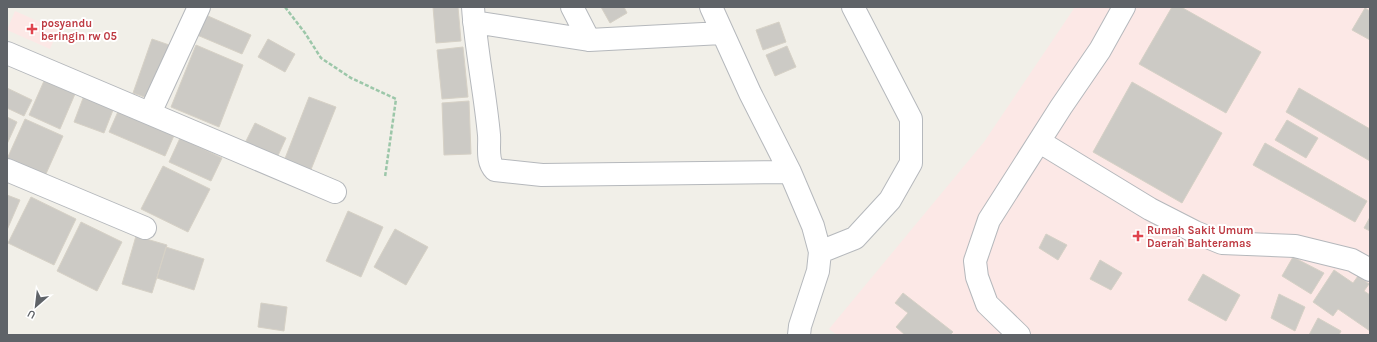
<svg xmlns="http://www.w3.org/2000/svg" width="1377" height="342" font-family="Karla,sans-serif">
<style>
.medical{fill:#fce8e6}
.building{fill:#cccac5;stroke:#d6d1c6}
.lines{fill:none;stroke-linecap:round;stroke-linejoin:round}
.minor-casing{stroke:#b5b8bc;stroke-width:24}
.path{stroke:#9cc7a9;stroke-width:2.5;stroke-dasharray:4 2;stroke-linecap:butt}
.minor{stroke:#fff;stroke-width:22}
.health-dot{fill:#e0444e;stroke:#fff;stroke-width:1.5}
.labels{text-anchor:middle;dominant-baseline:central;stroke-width:4;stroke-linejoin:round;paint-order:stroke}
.health-label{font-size:11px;font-weight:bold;fill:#be3a42;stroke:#fff;text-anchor:start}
</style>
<rect width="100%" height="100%" fill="#f1efe8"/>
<path class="medical" d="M1075 7H1370V335H837L829 329 984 142Z
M15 11 58 30 50 49 7 30Z"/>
<path class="building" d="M433 7H458L461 41 436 43Z
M601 7H624L627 13 610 23Z
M1172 7H1181L1261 52 1226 113 1139 64Z
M1365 8 1370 11V40L1352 30Z
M199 12 251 35 242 54 190 32Z
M779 22 786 42 763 50 756 30Z
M152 39 172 46 153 100 133 93Z
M268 39 295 54 285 72 258 57Z
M196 45 243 65 219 127 171 107Z
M787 46 796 67 775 76 766 55Z
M463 47 468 97 442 99 437 50Z
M44 81 75 94 60 129 29 115Z
M1132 82 1222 133 1182 203 1093 152Z
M7 88 32 100 24 116 7 108Z
M1299 88 1370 129V161L1286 112Z
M85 93 115 105 104 133 74 122Z
M309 97 336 107 310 172 284 161Z
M469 101 471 154 444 155 442 103Z
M120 107 176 131 165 156 109 132Z
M7 117 17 122 7 144Z
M25 119 63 136 45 176 7 159Z
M1287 120 1318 138 1306 158 1275 140Z
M255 123 286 138 276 160 244 145Z
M180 138 222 158 211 181 169 162Z
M1265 143 1367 201 1355 222 1253 165Z
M163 166 210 189 188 232 141 209Z
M7 195 20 200 7 230Z
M31 197 76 219 54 265 8 243Z
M348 211 383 227 361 277 326 261Z
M1370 217V231L1364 228Z
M81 222 122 242 97 291 57 271Z
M395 229 428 247 406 285 374 267Z
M1046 234 1067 245 1058 260 1039 248Z
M136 236 167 245 152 293 122 284Z
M166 247 204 259 194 290 157 278Z
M1293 257 1324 273 1311 294 1282 276Z
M1100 260 1122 273 1111 290 1090 279Z
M1334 270 1353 283 1358 276 1369 284 1364 291 1370 295V331L1338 309 1333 316 1313 302Z
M1203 274 1240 295 1226 321 1188 300Z
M903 293 953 332 950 335H905L896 327 908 313 895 303Z
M1279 294 1305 307 1295 331 1271 318Z
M261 303 287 307 284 331 258 327Z
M1318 318 1341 331 1339 335H1309Z"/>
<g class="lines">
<defs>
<path id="minor" d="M473 7C476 50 485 92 489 135 490 146 486 161 495 170L542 175 790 172
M572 7 589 40
M711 7 750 93 790 172 813 226 820 252 818 271 800 326 799 335
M474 22 589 40 722 33
M7 53 335 192
M150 113 199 7
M1040 142 1150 209 1195 232 1222 243 1295 246 1352 260 1370 270
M7 170 145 228
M820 252 855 238 890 200 911 163V119L853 7
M1019 335 987 304 977 277 975 261 989 220 1061 107 1100 50 1124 7"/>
</defs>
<use href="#minor" class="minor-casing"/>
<path class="path" d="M285 7 305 33 321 58 351 78 396 99 385 177"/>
<use href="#minor" class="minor"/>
</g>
<g class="health-dot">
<path d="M30 23h4v4h4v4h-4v4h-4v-4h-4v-4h4z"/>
<path d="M1136 230h4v4h4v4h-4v4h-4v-4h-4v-4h4z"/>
</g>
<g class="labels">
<g class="health-label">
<text x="41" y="23">posyandu<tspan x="41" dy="13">beringin rw 05</tspan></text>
<text x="1147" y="230">Rumah Sakit Umum<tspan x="1147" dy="13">Daerah Bahteramas</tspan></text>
</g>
</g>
<rect width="1377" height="342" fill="none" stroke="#5f6368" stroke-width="16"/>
<g transform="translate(36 306) rotate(208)" stroke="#ffffff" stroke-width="3" paint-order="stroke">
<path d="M0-3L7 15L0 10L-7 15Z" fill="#5f6368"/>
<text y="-6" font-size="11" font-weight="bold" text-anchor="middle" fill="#5f6368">U</text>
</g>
</svg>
